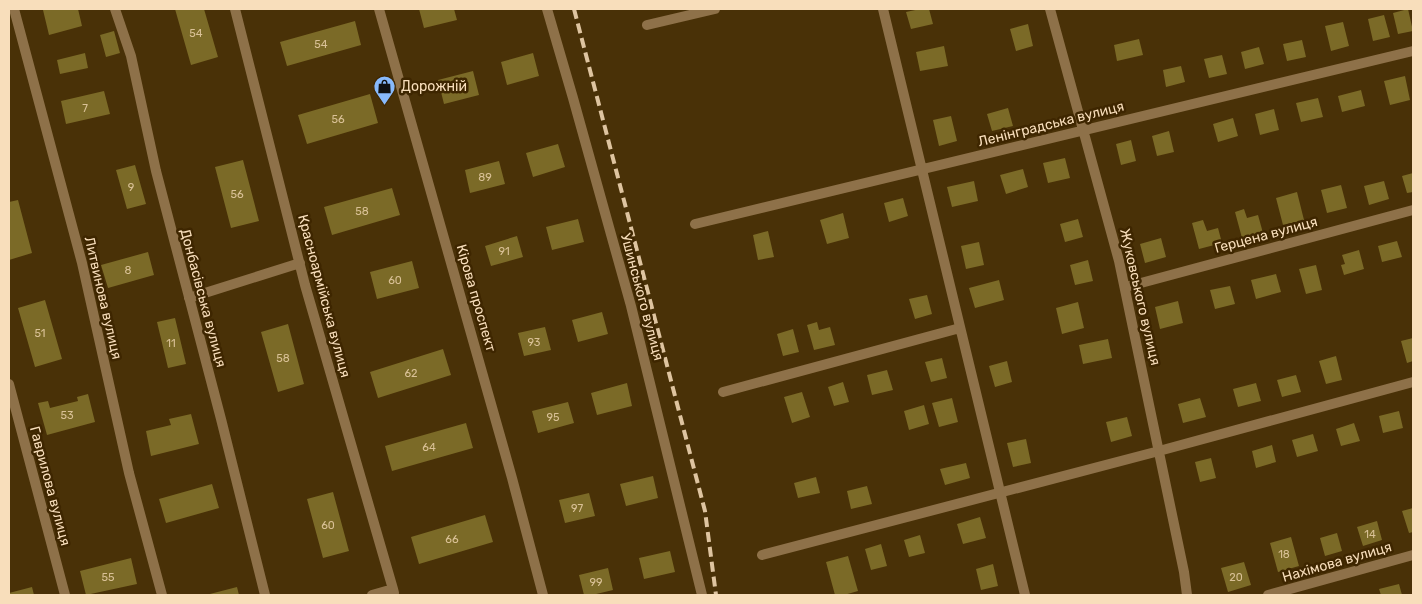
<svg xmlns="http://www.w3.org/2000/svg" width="1422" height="604" font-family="Rubik,sans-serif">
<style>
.building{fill:#7b6a27}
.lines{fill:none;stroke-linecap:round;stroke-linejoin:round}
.minor{stroke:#8e7149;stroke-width:10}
.tertiary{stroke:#8e7149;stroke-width:10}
.rail{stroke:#dec4a0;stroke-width:4;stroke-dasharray:10 5;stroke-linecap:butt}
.labels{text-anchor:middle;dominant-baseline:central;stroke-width:5;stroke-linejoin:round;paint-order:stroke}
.number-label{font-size:11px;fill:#d9c196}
.poi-label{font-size:14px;fill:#f8debb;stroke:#3e2600;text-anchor:start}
.street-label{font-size:14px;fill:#f8debb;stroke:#3e2600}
</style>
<rect width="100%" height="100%" fill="#493107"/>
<path class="building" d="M50 9H78L82 26 49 35 43 10Z
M175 9H204L218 57 191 65Z
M419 9H454L457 20 424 28Z
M920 9H929L933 24 911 29 906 12Z
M1408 9 1413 31 1398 34 1393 13Z
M1384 15 1390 37 1373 41 1368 19Z
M355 21 361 45 287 66 280 42Z
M1343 22 1349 46 1331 51 1325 26Z
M1028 24 1033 46 1016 51 1010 29Z
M114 31 120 53 106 57 100 35Z
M1139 39 1143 55 1117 61 1114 45Z
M1302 40 1306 57 1287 61 1283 44Z
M944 46 948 66 920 71 916 52Z
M1259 47 1264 64 1245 69 1241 52Z
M85 53 88 68 60 74 57 60Z
M533 53 539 76 507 85 501 62Z
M1222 55 1227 74 1209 78 1204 59Z
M1181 66 1185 82 1166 87 1163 70Z
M473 71 479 95 444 104 438 80Z
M1405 76 1410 100 1390 105 1384 81Z
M1361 90 1365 106 1342 112 1338 96Z
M104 91 110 114 66 124 61 101Z
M370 94 378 123 307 144 298 115Z
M1318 98 1323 117 1301 122 1296 103Z
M1008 108 1013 126 992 131 987 114Z
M1274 109 1279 130 1260 135 1255 114Z
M951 116 957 141 939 146 933 120Z
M1233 118 1238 136 1218 142 1213 124Z
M1169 131 1174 152 1157 156 1152 136Z
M1131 140 1136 161 1121 165 1116 144Z
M558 144 565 167 533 177 526 153Z
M1065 158 1070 178 1048 183 1043 163Z
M243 160 259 221 231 228 215 167Z
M499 161 505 184 470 193 465 170Z
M135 165 146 204 127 209 116 170Z
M1023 169 1028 187 1006 194 1000 175Z
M1413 173V192L1407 193 1402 176Z
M974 181 978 201 952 207 947 187Z
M1384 181 1389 199 1369 205 1364 186Z
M1341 185 1347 208 1327 213 1321 190Z
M392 188 400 215 332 235 324 207Z
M1297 192 1304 220 1283 225 1276 198Z
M903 198 908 216 889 222 884 203Z
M18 200 32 253 9 260V202Z
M1244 209 1247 218 1258 215 1263 233 1242 238 1235 212Z
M843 213 849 238 827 244 820 220Z
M578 219 584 242 552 250 546 227Z
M1078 219 1083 237 1065 242 1060 224Z
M1203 220 1207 231 1218 228 1222 243 1199 249 1192 223Z
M768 231 774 257 758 260 753 235Z
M517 236 523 257 491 266 485 246Z
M1161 238 1166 257 1145 263 1140 244Z
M1397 241 1402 257 1382 262 1378 246Z
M979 242 984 265 966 269 961 246Z
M1359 250 1364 269 1344 275 1341 265 1345 264 1342 255Z
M148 252 154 275 108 288 101 265Z
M1088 260 1093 281 1075 285 1070 265Z
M412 261 419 288 377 299 370 272Z
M1316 265 1322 290 1306 294 1299 269Z
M1276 274 1281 292 1256 299 1251 280Z
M999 280 1004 300 975 308 969 288Z
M1230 286 1235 304 1215 309 1210 290Z
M927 295 932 314 915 319 909 299Z
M45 300 62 359 35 367 18 308Z
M1178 301 1183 323 1160 329 1155 307Z
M1078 302 1084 328 1062 334 1056 308Z
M602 312 608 334 578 342 572 320Z
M175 318 186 364 168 368 157 322Z
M817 322 819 330 830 327 835 345 814 350 807 325Z
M288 324 304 384 278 392 261 332Z
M545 327 551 350 524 356 518 333Z
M793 329 799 352 783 356 777 334Z
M1413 338V361L1407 363 1401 341Z
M1108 339 1112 358 1083 364 1079 345Z
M443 349 451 375 378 398 370 372Z
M1336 356 1342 380 1326 384 1319 361Z
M942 358 947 378 931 382 925 362Z
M1007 361 1012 382 995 387 989 366Z
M887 370 893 390 872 395 867 375Z
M1296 375 1301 392 1282 397 1277 380Z
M843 382 849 402 834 406 828 387Z
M627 383 632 406 597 415 591 393Z
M1256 383 1261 401 1238 407 1233 389Z
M802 392 810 417 792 423 784 397Z
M88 394 95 422 47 435 38 403 48 401 50 408 78 401 77 397Z
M952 398 958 422 939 427 932 403Z
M1200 398 1206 417 1183 423 1178 404Z
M568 402 574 423 538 433 532 411Z
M924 405 929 424 909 430 904 411Z
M1399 411 1403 428 1383 433 1379 416Z
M191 414 199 444 151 456 146 431 171 425 169 419Z
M1127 417 1132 436 1111 442 1106 422Z
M466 423 473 448 392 471 385 446Z
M1354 423 1360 441 1341 446 1336 429Z
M1313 434 1318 451 1297 457 1292 440Z
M1026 439 1031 463 1013 467 1007 443Z
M1272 445 1276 462 1256 468 1252 451Z
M1211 458 1216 478 1200 482 1195 462Z
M966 463 970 478 945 485 940 469Z
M653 476 658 498 626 506 620 484Z
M816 477 820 493 798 498 794 483Z
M212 484 219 508 166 523 159 499Z
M867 486 872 504 851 509 847 491Z
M333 492 349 551 323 558 307 499Z
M589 493 595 516 565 523 559 500Z
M1413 508V532L1409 533 1402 511Z
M485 515 493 542 419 564 411 537Z
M980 517 986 538 963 544 957 524Z
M1377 521 1382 540 1363 546 1357 527Z
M1337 533 1342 551 1325 556 1320 538Z
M920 535 925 553 909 557 904 540Z
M1291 537 1299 566 1278 572 1270 543Z
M881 544 887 566 871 570 865 549Z
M670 551 675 572 644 579 639 558Z
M848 556 858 591 844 595H835L826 562Z
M131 558 137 584 86 595 80 571Z
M1244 562 1251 585 1228 592 1221 568Z
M993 564 998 586 981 590 976 569Z
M608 568 613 590 592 595H584L579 575Z
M1399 584 1402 595H1381L1379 589Z
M32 587 34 595H9V593Z
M237 587 239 595H206Z"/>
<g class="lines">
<path class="minor" d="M14 9 82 263 129 473 162 595
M115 9 131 56 156 171 221 419 265 595
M235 9 305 285 393 589
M547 9 573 98 631 306 702 595
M883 9 1025 595
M1050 9 1119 261 1184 572 1187 595
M647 25 715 9
M695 224 1413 51
M1126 287 1413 210
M189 298 300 263
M9 384 65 595
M723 392 960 328
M762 555 1159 451 1413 382
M372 595 393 589 394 593
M1268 595 1413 555"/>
<path class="tertiary" d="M379 9 512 478 543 595"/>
<path class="rail" d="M574 9 705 511 716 595"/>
</g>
<defs>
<symbol id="shop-pin" viewBox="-11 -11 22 30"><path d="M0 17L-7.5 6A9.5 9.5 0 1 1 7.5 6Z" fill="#88bafc" stroke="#3e2600"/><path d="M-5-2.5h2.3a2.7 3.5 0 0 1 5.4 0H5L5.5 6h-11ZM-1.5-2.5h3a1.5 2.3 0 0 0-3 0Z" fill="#111"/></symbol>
</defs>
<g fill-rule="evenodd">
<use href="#shop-pin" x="372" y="74" width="25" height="34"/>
</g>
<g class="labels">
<g class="number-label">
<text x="196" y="33">54</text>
<text x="321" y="44">54</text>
<text x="85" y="108">7</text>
<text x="338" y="119">56</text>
<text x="485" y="177">89</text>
<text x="131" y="187">9</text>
<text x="237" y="194">56</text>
<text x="362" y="211">58</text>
<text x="504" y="251">91</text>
<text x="128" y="270">8</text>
<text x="395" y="280">60</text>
<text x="40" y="333">51</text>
<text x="534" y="342">93</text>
<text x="171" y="343">11</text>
<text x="283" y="358">58</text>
<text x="411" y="373">62</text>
<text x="67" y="415">53</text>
<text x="553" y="417">95</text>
<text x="429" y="447">64</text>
<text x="577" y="508">97</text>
<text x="328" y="525">60</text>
<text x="1370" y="534">14</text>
<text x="452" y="539">66</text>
<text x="1284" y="554">18</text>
<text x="108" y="577">55</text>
<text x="1236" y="577">20</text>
<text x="596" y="582">99</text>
</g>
<g class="poi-label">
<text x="401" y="86">Дорожній</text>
</g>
<g class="street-label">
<text transform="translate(1051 124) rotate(-14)">Ленінградська вулиця</text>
<text transform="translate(1266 235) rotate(-15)">Герцена вулиця</text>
<text transform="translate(324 296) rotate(75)">Красноармійська вулиця</text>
<text transform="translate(642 297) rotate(75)">Ушинського вулиця</text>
<text transform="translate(1140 297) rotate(77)">Жуковського вулиця</text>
<text transform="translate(103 298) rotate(77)">Литвинова вулиця</text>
<text transform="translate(203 298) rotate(75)">Донбасівська вулиця</text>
<text transform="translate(476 298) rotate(74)">Кірова проспект</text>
<text transform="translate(50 486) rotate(75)">Гаврилова вулиця</text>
<text transform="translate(1337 562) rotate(-16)">Нахімова вулиця</text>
</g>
</g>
<rect width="1422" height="604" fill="none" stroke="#f8debb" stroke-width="20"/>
</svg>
